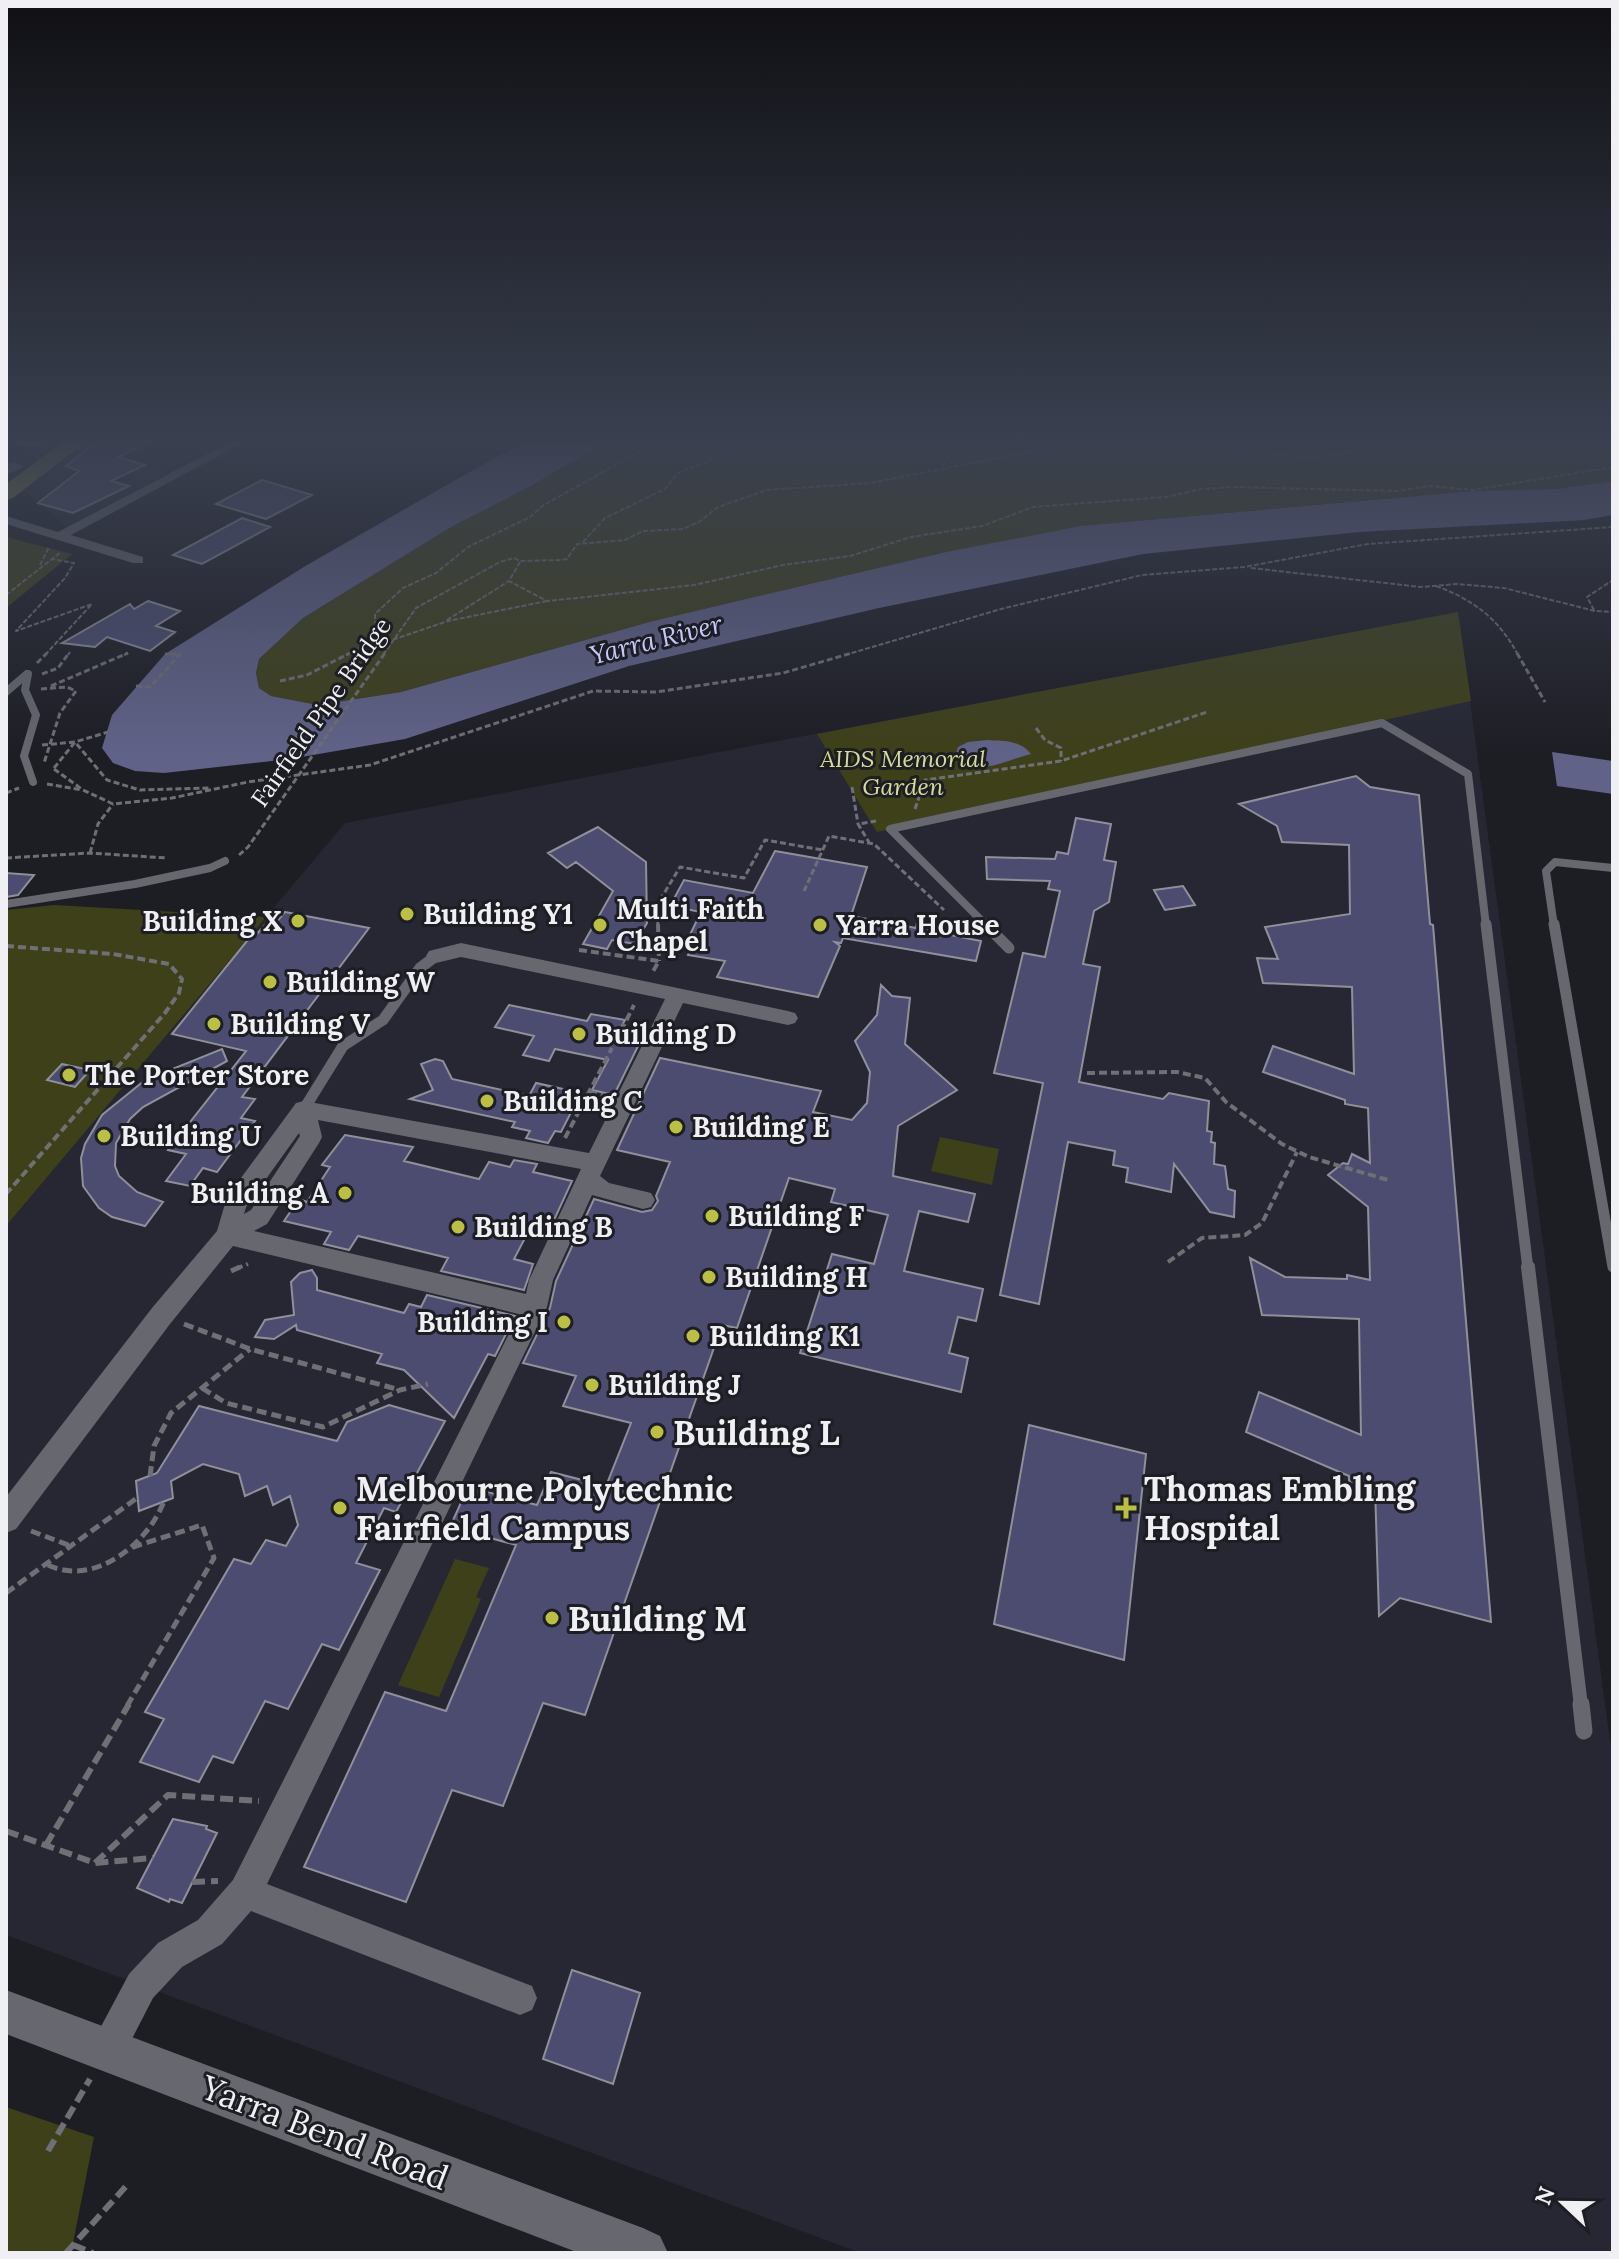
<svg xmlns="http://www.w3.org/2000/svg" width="1619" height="2259" font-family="Lora,serif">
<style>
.built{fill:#262733}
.green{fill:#3e4019}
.water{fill:#616288}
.building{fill:#4b4c70;stroke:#8f9099;stroke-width:2}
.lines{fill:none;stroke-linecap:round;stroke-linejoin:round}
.path-far4{stroke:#6f6f76;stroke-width:2;stroke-dasharray:5 2;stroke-linecap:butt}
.path-far3{stroke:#6f6f76;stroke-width:3;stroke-dasharray:6 3;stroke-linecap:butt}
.path-far2{stroke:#6f6f76;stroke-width:4;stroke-dasharray:8 4;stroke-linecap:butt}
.path-far1{stroke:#6f6f76;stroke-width:5;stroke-dasharray:10 5;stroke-linecap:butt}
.path{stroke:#6f6f76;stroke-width:6;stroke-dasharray:13 6;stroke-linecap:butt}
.service-far3{stroke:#66676f;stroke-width:8}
.service-far2{stroke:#66676f;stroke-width:11}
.service-far1{stroke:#66676f;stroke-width:14}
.service{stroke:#66676f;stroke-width:17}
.minor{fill:#66676f;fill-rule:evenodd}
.tertiary{fill:#66676f;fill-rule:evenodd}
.secondary{fill:#66676f;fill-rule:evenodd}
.primary{fill:#808342;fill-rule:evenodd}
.poi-dot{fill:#bbc045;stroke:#1d1d24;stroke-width:3}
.labels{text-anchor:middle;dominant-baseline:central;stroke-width:6;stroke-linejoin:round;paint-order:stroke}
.far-street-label{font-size:24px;fill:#efeff4;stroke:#1d1d24}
.far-park-label{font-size:24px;font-style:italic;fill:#d6db96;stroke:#1d1d24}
.far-water-label{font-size:26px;font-style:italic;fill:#c5c7fa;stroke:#1d1d24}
.poi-label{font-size:28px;font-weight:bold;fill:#efeff4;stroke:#1d1d24;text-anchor:start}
.near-poi-label{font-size:34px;font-weight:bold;fill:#efeff4;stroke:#1d1d24;text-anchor:start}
.near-street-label{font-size:34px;fill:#efeff4;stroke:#1d1d24}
</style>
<rect width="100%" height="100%" fill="#1d1d24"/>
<path class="built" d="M36 441H161L126 459 168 473 68 528 6 474V463Z
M1458 612 1613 1763V2253H861L6 1935V1226L345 823Z"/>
<path class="green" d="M607 441H1613V481L1555 489 1474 491 1080 526 946 552 653 621 401 692 318 705 271 696 259 688 256 673 259 659 303 618 451 527 531 486Z
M6 537 72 554 6 608Z
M1458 612 1471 701 877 832 817 734Z
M54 905 266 917 6 1226V910Z
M940 1137 999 1149 992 1185 931 1171Z
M455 1559 489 1568 476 1597 481 1599 439 1697 398 1685Z
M6 2107 94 2137 71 2253H6Z"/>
<path class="water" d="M530 441H607L531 486 451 527 303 618 259 659 256 673 259 688 271 696 318 705 401 692 653 621 946 552 1080 526 1474 491 1555 489 1613 481V515L1584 520 1359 532 1143 554 879 608 629 666 405 739 290 759 164 773 135 771 113 763 102 748 112 715 165 654 307 565 496 457Z
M987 740C1003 741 1021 740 1031 754 1009 759 972 780 955 756L958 747 968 742Z
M1552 752 1613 761V794L1557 786Z"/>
<path class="building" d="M98 440H154L118 457 145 465 111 481 129 486 73 513 38 503 79 471 66 466Z
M262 480 312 495 266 519 216 504Z
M242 518 270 527 202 564 173 555Z
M148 601 180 611 156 626 175 632 150 651 107 637 95 647 62 643 130 604 134 609Z
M1356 776 1370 787 1419 795 1430 924 1433 925 1491 1622 1400 1598 1379 1616 1375 1487 1349 1481V1476L1246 1432 1259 1392 1361 1435 1359 1319 1262 1315 1250 1258 1285 1277 1347 1279V1275L1370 1280 1368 1207 1328 1175 1343 1163 1348 1164 1352 1154 1370 1163 1368 1108 1345 1104V1100L1263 1072 1273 1046 1354 1074 1352 987 1263 983 1257 958 1278 959 1265 927 1350 914 1349 845 1282 842 1277 826 1239 804Z
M1076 818 1111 824 1104 860 1116 862 1109 902 1094 911 1083 964 1100 967 1079 1082 1163 1099 1169 1093 1209 1101 1207 1131 1212 1132 1211 1142 1215 1143 1214 1164 1225 1166 1228 1189 1235 1191 1234 1217 1210 1212 1174 1164 1171 1192 1126 1182 1128 1168 1113 1165 1115 1151 1068 1142 1039 1304 1000 1295 1043 1083 994 1073 1023 953 1045 957 1060 891 1048 889 1050 881 987 879 986 857 1055 859 1057 852 1068 854Z
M598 827 646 862 647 923 635 944 612 940 607 949 583 944 613 891 576 862 567 868 548 853Z
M775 851 867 867 851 916 916 928 917 923 942 928 940 933 981 941 976 961 843 938 841 943 835 942 840 946 818 997 717 977 725 961 688 955 692 946 685 945 701 912 670 906 684 880 753 893Z
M6 873 34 875 18 895 6 897Z
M1183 886 1195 905 1165 910 1154 890Z
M285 912 369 928 242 1097 255 1099 241 1118 255 1121 217 1172 203 1168 190 1186 166 1181 186 1154 168 1150 246 1051 172 1034 251 936 254 937 265 925 272 927Z
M881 985 892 996 910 998 905 1044 957 1090 898 1126 893 1176 975 1194 968 1222 919 1211 904 1271 983 1289 976 1321 958 1317 949 1353 968 1358 961 1392 800 1353 832 1254 874 1264 888 1215 831 1202 835 1189 789 1178 737 1328 722 1325 585 1715 543 1703 503 1806 452 1790 406 1902 304 1867 385 1692 446 1711 516 1545 450 1527 468 1487 537 1505 551 1472 606 1486 631 1423 563 1406 576 1376 523 1363 550 1308 556 1281 594 1199 642 1212 652 1210 658 1201 656 1196 670 1162 617 1150 660 1058 821 1091 813 1112 852 1120 867 1103 870 1072 855 1041 877 1015Z
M509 1005 587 1021 591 1014 625 1020 619 1031 643 1036 614 1095 592 1090 608 1060 555 1049 549 1061 523 1055 534 1036 495 1027Z
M222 1049 227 1061 143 1107 130 1119 116 1143 115 1166 119 1176 137 1192 163 1202 145 1226 112 1217 99 1208 83 1186 81 1158 85 1144 102 1115 145 1080Z
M435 1059 443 1061 452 1079 529 1096 536 1083 581 1093 561 1132 555 1131 548 1143 526 1138 530 1131 512 1127 515 1122 410 1099 433 1090 421 1064Z
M62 1064 90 1070 75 1087 47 1080Z
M345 1135 413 1147 404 1161 479 1179 489 1162 510 1167 514 1160 537 1164 533 1172 572 1181 555 1218 537 1215 514 1259 533 1264 524 1290 441 1271 448 1258 358 1236 349 1250 324 1244 331 1232 284 1221 299 1199 307 1202 330 1167 322 1165Z
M312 1270 317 1278V1290L404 1313 409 1304 421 1307 427 1295 515 1316 495 1356 488 1354 454 1418 404 1370 377 1363 382 1354 297 1330 296 1325 274 1339 255 1337 265 1320 294 1315 291 1282 300 1273Z
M389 1405 445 1421 396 1512 384 1508 356 1563 380 1570 339 1650 322 1644 288 1709 265 1701 233 1763 213 1756 199 1782 140 1762 164 1719 145 1712 234 1559 251 1564 266 1540 286 1546 298 1525 290 1496 273 1505 267 1486 245 1496 239 1474 203 1464 171 1481 173 1498 139 1511 136 1481 157 1473 199 1406 337 1441 347 1422Z
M1029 1425 1146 1454 1124 1660 994 1624Z
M173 1819 207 1826 206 1829 217 1833 182 1903 170 1899 169 1902 137 1888Z
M572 1970 640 1993 613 2084 543 2059Z"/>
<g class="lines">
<path class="path-far4" d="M1209 441C1250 454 1304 461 1346 453 1361 450 1375 445 1389 441
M942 465 960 441
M583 542 605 518 665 489 678 473 713 459 739 441
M520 562 509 581 547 601 577 598 694 585 783 565 850 556 911 537 982 526 1033 507 1166 497 1202 489 1235 487 1397 491 1430 486 1473 490 1613 467
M40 565 49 547
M1251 568 1421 587 1457 584 1504 588 1595 611 1613 612
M1436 586C1474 600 1499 619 1518 655
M6 595 61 552
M547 601 448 621 395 639H376L375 614 403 588 436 573 468 547 530 517 544 505 658 441
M1594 610 1587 597 1613 580
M447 620 509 581
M165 654 179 655
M45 655 92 604 16 631 65 578 74 563 52 559
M68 655 70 652
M124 655 128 653
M346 655 376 639
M383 655 416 608 500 562 514 558 520 561 561 560 567 559 577 544 625 540 643 531 682 529 699 522 718 507 767 490 870 483 1086 441
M845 655 1001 609 1142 575 1244 567 1368 544 1613 527"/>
<path class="path-far3" d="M1517 653 1545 702
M37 663 47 653
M42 674 58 668 69 653
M280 681 307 675 350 653
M51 686 128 653
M136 686 150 687 180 654H165
M41 689 67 687 76 691 60 713 44 763
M1036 728 1045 740 1061 748V761
M42 745 75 742 108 732
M54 768 75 742 107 780 140 790 210 788
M54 769 83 790 113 804 172 798 248 782 370 765 593 691 656 692 783 673 852 653
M47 784 82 790
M852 787 858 824
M6 793 19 788
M915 809 925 780 1061 761 1207 712
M870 844 858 824 876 821
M90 853 98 824 113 804
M239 855 248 847 385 653
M6 858 90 853 167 858
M804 891 829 836 874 844 944 910
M658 926 657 905 680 867 744 878 765 840 823 850"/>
<path class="path-far2" d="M658 924 659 961
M6 946 113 954 169 964 182 979 179 993 165 1013 6 1194
M579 950 659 961 652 973
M621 1031 634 1005
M1087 1073 1177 1072 1205 1078 1226 1102 1282 1144 1309 1157 1388 1180
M589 1092 606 1096
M565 1138 612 1048
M1168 1262 1202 1238 1245 1235 1262 1223 1297 1152
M235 1269 248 1264"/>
<path class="path-far1" d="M231 1271 240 1267
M184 1324 250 1349 400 1390
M202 1388 226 1403 323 1427 400 1390 428 1384
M150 1476 154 1446 171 1413 250 1349
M31 1531 71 1546
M48 1565C94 1587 148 1544 164 1501
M6 1593 137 1498
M127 1706 214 1558 202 1525 130 1548"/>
<path class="path" d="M6 1831 95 1863 153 1858
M46 1845 129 1704
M95 1863 168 1795 259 1801
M192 1882 218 1881
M48 2151 90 2079
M73 2245 93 2253
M66 2253 128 2184"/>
<path class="service-far3" d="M28 674 25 690 36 715 24 756 33 782
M6 692 27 674
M6 904 135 884 210 868 225 861
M987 926 890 829 1382 723 1468 774 1486 926
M1554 926 1546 871 1555 862 1613 868"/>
<path class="service-far2" d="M985 924 1009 948
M1486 924 1528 1269
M1554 924 1613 1267
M304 1109 343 1046 383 1020 420 968 436 956"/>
<path class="service-far1" d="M1528 1267 1581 1706"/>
<path class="service" d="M1581 1704 1584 1731"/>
<path class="minor" d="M8 441H55C45 447 18 447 8 441Z
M232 441H246L71 535 143 557V563H133L6 524V516L58 532Z
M461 943 788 1011 795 1013 798 1018 795 1023 788 1025 683 1003 600 1176 609 1183 651 1193 655 1200 651 1207 643 1209 592 1195 553 1280 547 1307 267 1884 532 1986 537 1998 532 2010 520 2015 251 1911 222 1944 182 1967 153 1998 120 2062 107 2067 94 2062 89 2049 129 1974 158 1943 198 1920 233 1880 519 1314 233 1246 170 1324 16 1529 6 1533V1497L152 1308 217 1231 227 1197 296 1103 304 1101 589 1153 665 999 461 957 436 963 426 956 429 951ZM318 1120 581 1169 529 1280 526 1294 254 1231 267 1224 319 1143 322 1137ZM299 1133 300 1136 251 1210 244 1214 246 1207Z"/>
<path class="tertiary" d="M6 1990 643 2228 660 2236 668 2253H579L6 2034Z"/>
<path class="secondary" d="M15 462 24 467 6 475V464Z"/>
<path class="primary" d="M65 441H87L13 498 6 500V484Z"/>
</g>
<linearGradient id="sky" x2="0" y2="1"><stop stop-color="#101014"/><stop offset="0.58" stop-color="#3a4050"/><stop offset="1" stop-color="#3a4050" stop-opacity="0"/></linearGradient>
<rect width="1619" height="757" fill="url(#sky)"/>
<g class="poi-dot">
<circle cx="407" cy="914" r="8"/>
<circle cx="298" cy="921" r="8"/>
<circle cx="600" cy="925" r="8"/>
<circle cx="820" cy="925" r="8"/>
<circle cx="270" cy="982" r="8"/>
<circle cx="214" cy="1024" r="8"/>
<circle cx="579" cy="1034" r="8"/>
<circle cx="69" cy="1075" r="8"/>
<circle cx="487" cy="1101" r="8"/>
<circle cx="676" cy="1127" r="8"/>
<circle cx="104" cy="1136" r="8"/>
<circle cx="345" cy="1193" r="8"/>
<circle cx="712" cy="1216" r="8"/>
<circle cx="458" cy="1227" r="8"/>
<circle cx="709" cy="1277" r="8"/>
<circle cx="564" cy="1322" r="8"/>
<circle cx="693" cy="1336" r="8"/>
<circle cx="592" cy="1385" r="8"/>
<circle cx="657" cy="1432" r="8"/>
<circle cx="340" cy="1508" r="8"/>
<path d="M1122 1496h8v8h8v8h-8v8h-8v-8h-8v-8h8z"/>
<circle cx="552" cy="1618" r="8"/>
</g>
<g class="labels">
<g class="far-street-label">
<text transform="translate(321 712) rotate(-55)">Fairfield Pipe Bridge</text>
</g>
<g class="far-park-label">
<text x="903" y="758">AIDS Memorial<tspan x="903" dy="28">Garden</tspan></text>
</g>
<g class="far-water-label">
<text transform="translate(656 639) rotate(-14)">Yarra River</text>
</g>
<g class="poi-label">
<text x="616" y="909">Multi Faith<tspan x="616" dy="32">Chapel</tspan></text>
<text x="423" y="914">Building Y1</text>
<text x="282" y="921" text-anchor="end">Building X</text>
<text x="836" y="925">Yarra House</text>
<text x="286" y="982">Building W</text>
<text x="230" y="1024">Building V</text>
<text x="595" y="1034">Building D</text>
<text x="85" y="1075">The Porter Store</text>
<text x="503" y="1101">Building C</text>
<text x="692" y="1127">Building E</text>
<text x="120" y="1136">Building U</text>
<text x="329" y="1193" text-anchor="end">Building A</text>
<text x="728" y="1216">Building F</text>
<text x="474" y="1227">Building B</text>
<text x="725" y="1277">Building H</text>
<text x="548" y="1322" text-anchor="end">Building I</text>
<text x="709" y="1336">Building K1</text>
<text x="608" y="1385">Building J</text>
</g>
<g class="near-poi-label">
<text x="673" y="1432">Building L</text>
<text x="356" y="1488">Melbourne Polytechnic<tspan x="356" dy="39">Fairfield Campus</tspan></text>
<text x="1144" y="1488">Thomas Embling<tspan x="1144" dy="39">Hospital</tspan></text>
<text x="568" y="1618">Building M</text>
</g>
<g class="near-street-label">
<text transform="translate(325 2132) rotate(21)">Yarra Bend Road</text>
</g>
</g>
<rect width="1619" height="2259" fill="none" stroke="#efeff4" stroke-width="16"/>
<g transform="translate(1563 2203) rotate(292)" stroke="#1d1d24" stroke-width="6" paint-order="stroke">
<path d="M0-6L14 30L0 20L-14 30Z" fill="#efeff4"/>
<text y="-12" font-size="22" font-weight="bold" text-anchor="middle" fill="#efeff4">N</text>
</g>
</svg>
